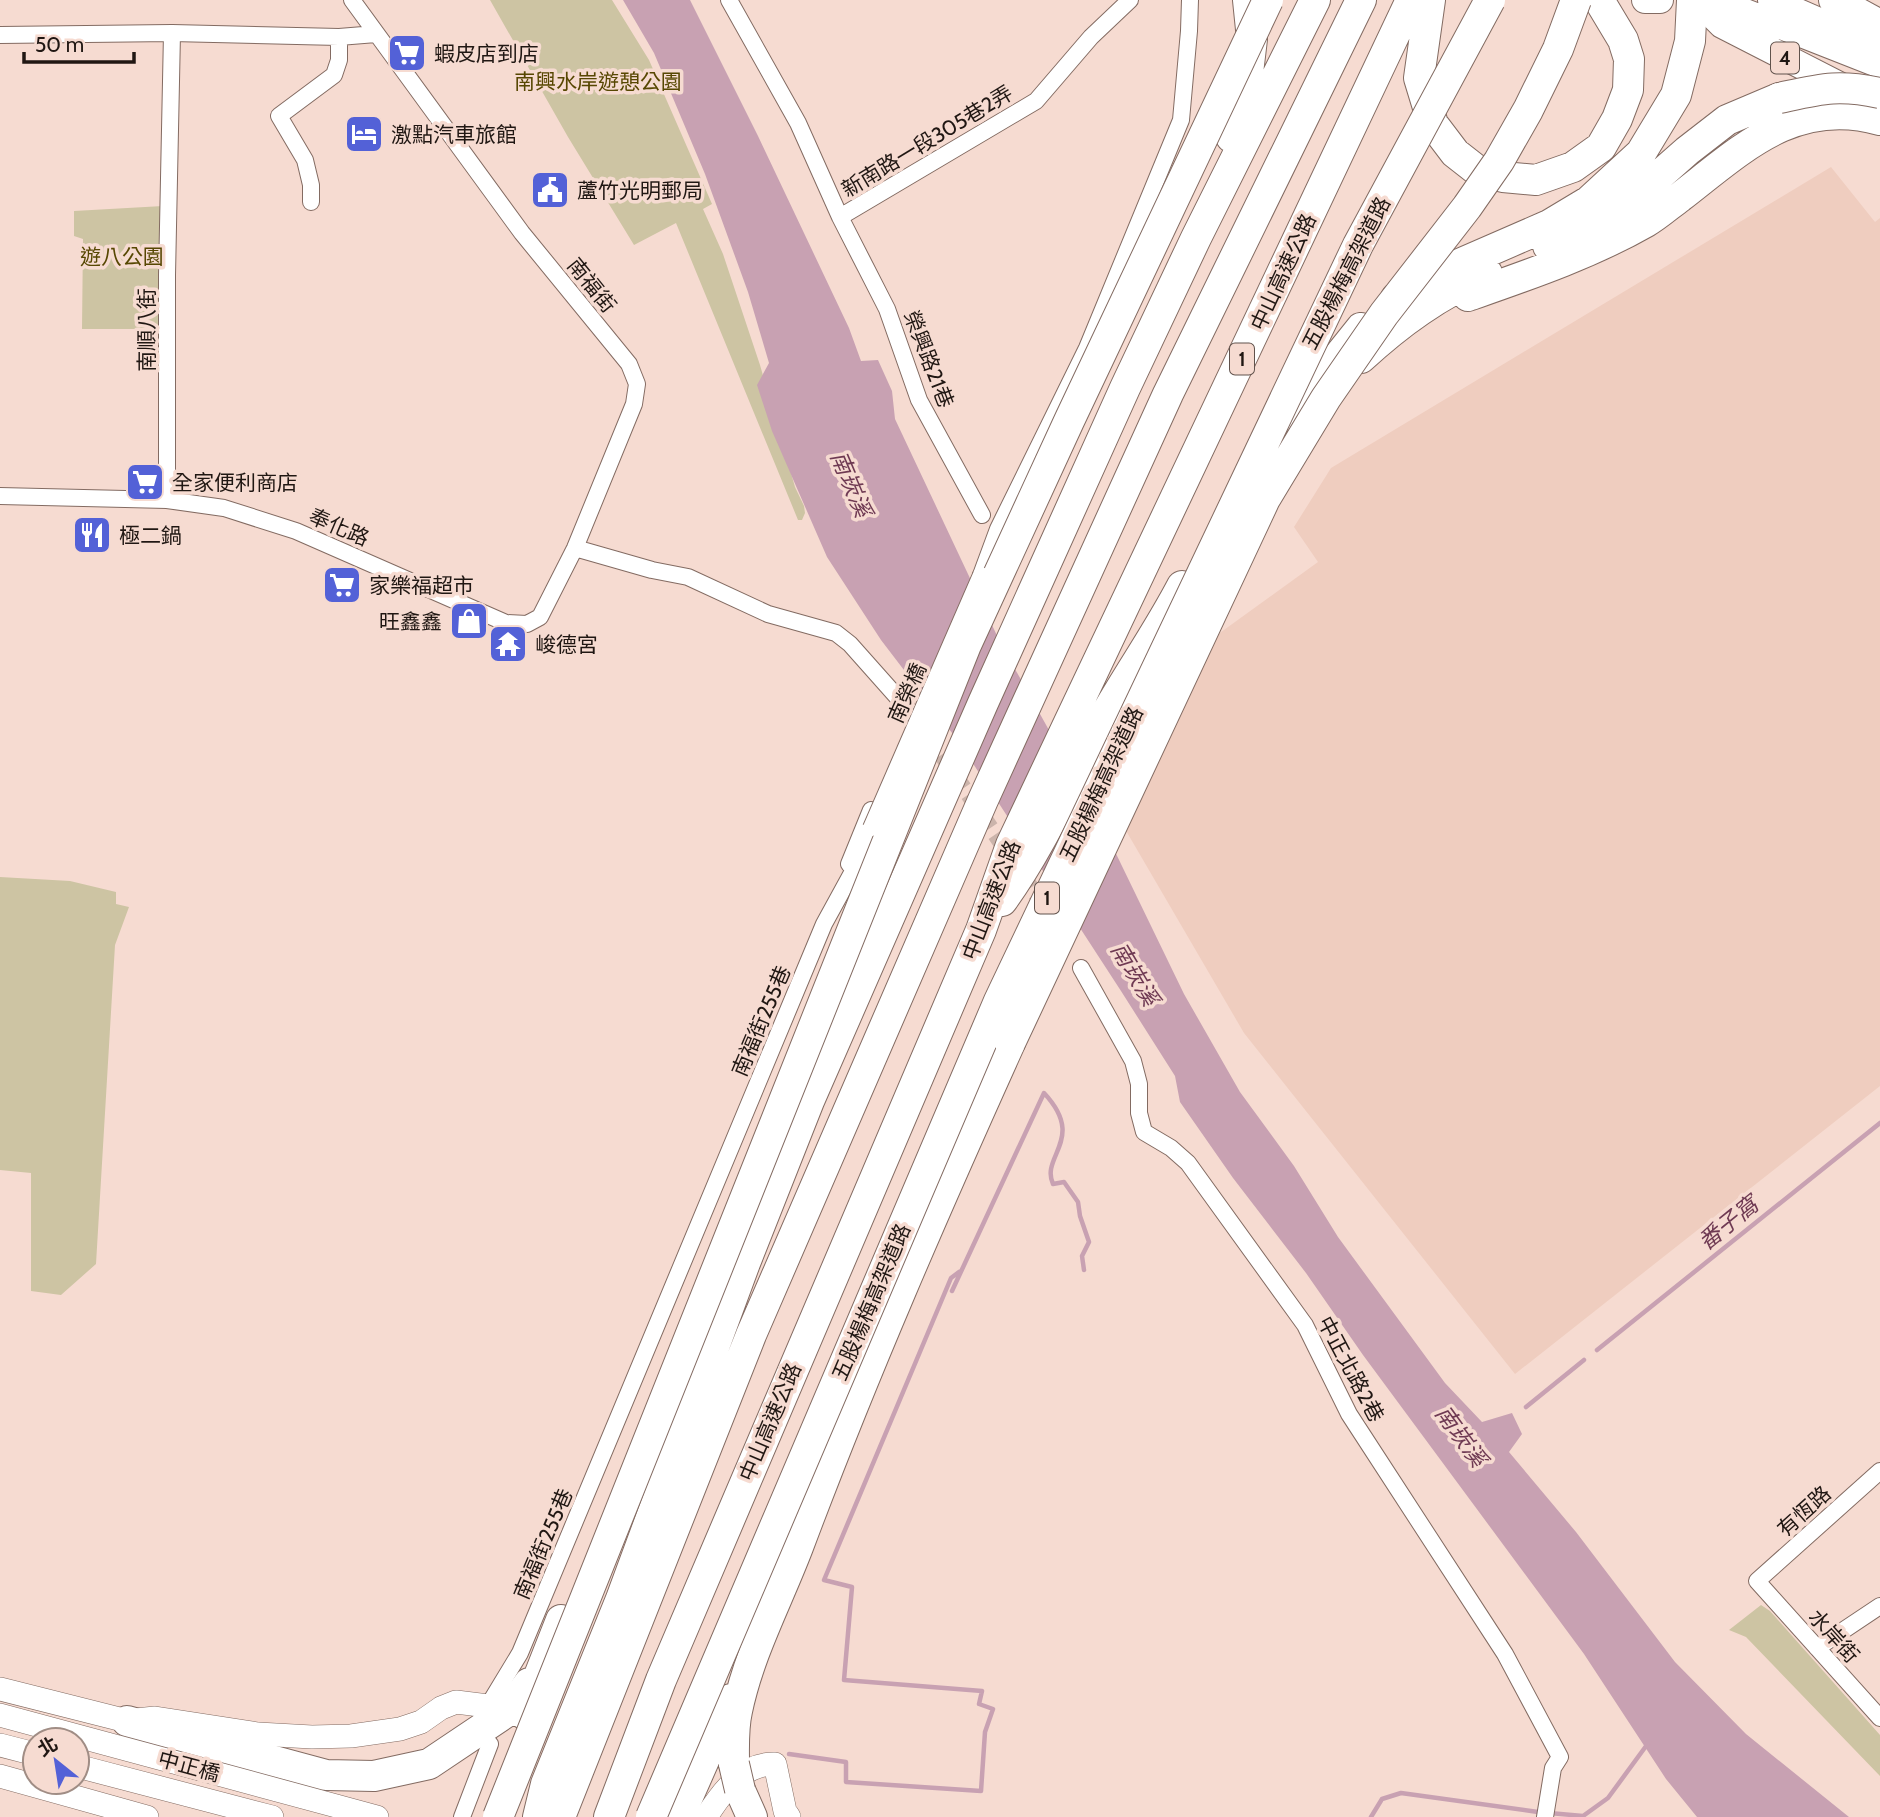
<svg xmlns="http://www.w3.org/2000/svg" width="1880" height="1817" font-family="Cabin,'Noto Sans TC',sans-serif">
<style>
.built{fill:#efcdbf}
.green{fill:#cdc4a3}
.water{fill:#c8a1b2}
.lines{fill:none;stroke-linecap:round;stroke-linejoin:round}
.stream{stroke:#c8a1b2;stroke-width:4.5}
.street-tunnel{stroke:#cbb4ab;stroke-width:16;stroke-dasharray:16 8;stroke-linecap:butt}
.street-casing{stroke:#836b62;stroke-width:18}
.secondary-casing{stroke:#836b62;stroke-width:24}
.primary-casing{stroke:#836b62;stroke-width:28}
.highway-casing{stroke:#836b62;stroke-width:32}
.street{stroke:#fff;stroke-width:16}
.secondary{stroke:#fff;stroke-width:23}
.primary{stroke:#fff;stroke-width:26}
.highway{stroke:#fff;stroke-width:30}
.street-bridge-casing{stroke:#836b62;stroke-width:18;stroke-linecap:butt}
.highway-bridge-casing{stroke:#836b62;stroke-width:32;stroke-linecap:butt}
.street-bridge{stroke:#fff;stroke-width:16}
.highway-bridge{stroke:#fff;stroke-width:30}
.labels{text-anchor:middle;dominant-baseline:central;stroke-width:7;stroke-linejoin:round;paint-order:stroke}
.shield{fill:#f6dbd1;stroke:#60524c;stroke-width:2}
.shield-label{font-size:19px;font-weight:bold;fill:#201713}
.poi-label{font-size:21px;fill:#201713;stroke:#f6dbd1;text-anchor:start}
.park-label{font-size:21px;fill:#574702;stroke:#f6dbd1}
.street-label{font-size:21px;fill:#201713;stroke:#f6dbd1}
.water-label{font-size:23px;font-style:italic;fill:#6f3a53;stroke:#f6dbd1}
</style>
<rect width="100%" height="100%" fill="#f6dbd1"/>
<path class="built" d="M1831 167 1875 222 1880 218V1086L1515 1374 1244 1033 1125 829 1217 635 1318 562 1294 527 1331 468Z"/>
<path class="green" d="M490 0H612L649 60 712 204 703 209 723 254 760 365 795 487 804 506 805 513 802 520H798L676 223 634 245 568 137Z
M163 206 161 329H82L83 239 74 236V211Z
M0 877 70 881 116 892V904L129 907 115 945 96 1264 61 1295 31 1291V1173L0 1170Z
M1761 1605 1770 1611 1880 1735V1776L1746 1637 1729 1630Z"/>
<path class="water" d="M623 0H690L758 136 849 328 861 361 878 360 892 391 895 419 1000 642 1105 831 1184 994 1240 1092 1294 1166 1338 1237 1445 1383 1482 1422 1512 1413 1522 1434 1509 1452 1576 1532 1675 1662 1746 1734 1849 1817H1697L1666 1779 1584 1654 1363 1355 1306 1273 1233 1178 1180 1102 1175 1076 1121 991 959 742 881 640 827 557 772 431 757 385 769 363 748 292 705 174 654 53Z"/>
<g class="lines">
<path class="stream" d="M952 1291 1044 1093C1087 1139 1040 1156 1053 1184L1064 1182 1078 1202 1080 1216 1089 1242 1082 1256 1084 1270
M1597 1350 1880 1123
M1526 1407 1584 1360
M789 1754 846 1762V1782L981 1791 985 1732 993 1709 979 1704 982 1691 844 1680 852 1587 824 1580 951 1278 959 1272
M1371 1817 1382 1799 1401 1793 1538 1812 1583 1816 1608 1798 1649 1742"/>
<path class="street-tunnel" d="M928 735 1045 908"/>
<defs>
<path id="street" d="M729 0 798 123 840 217 887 309 919 400 982 515
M0 35 172 33 339 37 376 34
M311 202V185L305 160 279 116 334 75 339 60V37
M840 217 1036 101 1091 37 1130 0
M0 496 167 500 224 508 296 531 506 623 527 624 540 617 575 548 634 404 637 384 629 364 522 233 352 0
M167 500V275L172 33
M575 548 652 570 688 577 768 614 836 633 850 644 922 725 920 730
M981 575 998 529 1087 348 1181 120 1189 31 1190 0
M849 864 871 810
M1081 968 1133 1061 1139 1084V1113L1144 1132 1171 1148 1188 1163 1305 1325 1349 1414 1505 1654 1560 1757 1553 1768 1545 1817
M1880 1471 1757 1581 1880 1718
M1817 1648 1880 1606
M488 1706 520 1653 824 924 882 818
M462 1817 490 1744"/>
<path id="secondary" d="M0 1689 127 1721 155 1718 258 1734 312 1737 351 1736 400 1729 421 1722 441 1708 456 1702 488 1706
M0 1715 377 1817
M0 1745 35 1754
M77 1766 272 1817
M0 1776 147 1817
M706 1817C722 1792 743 1763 775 1764L785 1811 789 1817"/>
<path id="primary" d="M1645 0H1660
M1697 0 1722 25 1851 91
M1707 0 1735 8 1880 65
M1771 0 1844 32 1880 44"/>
<path id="highway" d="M1430 0 1419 78 1433 124 1455 153 1478 171 1503 177 1536 180 1573 167 1601 147 1617 119 1628 90 1629 59 1623 40 1599 0
M1834 0 1880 25
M1231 137 1248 73 1252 39 1248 0
M1548 246 1573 234 1628 203 1687 151 1727 120 1779 98
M1468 296C1528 275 1590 254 1646 222 1658 215 1669 205 1680 197 1742 149 1795 96 1880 120
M1396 298 1441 272 1549 225 1589 201 1641 153 1676 95 1690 41 1692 0
M1361 358C1400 322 1438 295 1487 273
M1273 445 1301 403 1361 328
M1002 901C1042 846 1068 784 1100 724 1126 677 1157 634 1182 586
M524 1714 561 1620
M127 1721 326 1775 374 1776 429 1764 508 1711 529 1683
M734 1764C734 1746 733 1728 737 1711 749 1653 777 1602 798 1547 862 1376 935 1209 1010 1043
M740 1790 752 1817
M538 1817 546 1784 621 1599 745 1263 809 1101 983 703 1125 388 1196 238 1315 0
M560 1817 751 1335 983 800 1168 394 1361 0
M609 1817 661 1680 981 930 1011 845 1411 0
M679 1817 731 1699"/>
</defs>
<use href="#street" class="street-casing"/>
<use href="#secondary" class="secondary-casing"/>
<use href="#primary" class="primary-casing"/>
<use href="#highway" class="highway-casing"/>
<use href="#street" class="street"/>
<use href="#secondary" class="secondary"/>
<use href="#primary" class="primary"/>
<use href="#highway" class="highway"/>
<defs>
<path id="street-bridge" d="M871 828 981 575"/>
<path id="highway-bridge" d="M1779 98C1821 89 1837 84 1880 93
M1010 1043 1265 499 1326 398 1384 314 1467 207 1499 161 1528 110 1558 49 1576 0
M734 1764 740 1790
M498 1817 966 645 1069 421 1268 0
M651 1817 999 1001 1358 245 1490 0"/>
</defs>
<use href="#street-bridge" class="street-bridge-casing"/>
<use href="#highway-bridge" class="highway-bridge-casing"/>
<use href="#street-bridge" class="street-bridge"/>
<use href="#highway-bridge" class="highway-bridge"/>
</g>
<defs>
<symbol id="supermarket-square" viewBox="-11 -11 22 22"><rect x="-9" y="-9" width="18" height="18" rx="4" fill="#5361d7" stroke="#f6dbd1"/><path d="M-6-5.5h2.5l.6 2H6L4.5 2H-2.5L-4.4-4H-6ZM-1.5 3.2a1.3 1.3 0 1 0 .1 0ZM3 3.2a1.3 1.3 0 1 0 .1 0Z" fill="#fff"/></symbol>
<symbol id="hotel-square" viewBox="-11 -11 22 22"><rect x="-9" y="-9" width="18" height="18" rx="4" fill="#5361d7" stroke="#f6dbd1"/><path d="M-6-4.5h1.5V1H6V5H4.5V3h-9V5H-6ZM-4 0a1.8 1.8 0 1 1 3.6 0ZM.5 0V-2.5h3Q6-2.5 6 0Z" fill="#fff"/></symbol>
<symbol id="civic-square" viewBox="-11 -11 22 22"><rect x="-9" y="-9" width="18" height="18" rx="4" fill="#5361d7" stroke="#f6dbd1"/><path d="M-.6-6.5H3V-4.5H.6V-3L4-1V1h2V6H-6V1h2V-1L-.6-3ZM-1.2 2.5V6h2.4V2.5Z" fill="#fff"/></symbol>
<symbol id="restaurant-square" viewBox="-11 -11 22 22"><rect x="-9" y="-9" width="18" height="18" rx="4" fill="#5361d7" stroke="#f6dbd1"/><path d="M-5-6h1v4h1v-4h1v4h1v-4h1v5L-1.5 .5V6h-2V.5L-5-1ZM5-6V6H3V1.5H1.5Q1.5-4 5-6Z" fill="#fff"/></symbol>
<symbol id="shop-square" viewBox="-11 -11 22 22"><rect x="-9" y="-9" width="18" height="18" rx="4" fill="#5361d7" stroke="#f6dbd1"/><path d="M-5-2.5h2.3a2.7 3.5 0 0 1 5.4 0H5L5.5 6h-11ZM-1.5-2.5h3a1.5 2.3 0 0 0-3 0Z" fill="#fff"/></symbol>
<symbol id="temple-square" viewBox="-11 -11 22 22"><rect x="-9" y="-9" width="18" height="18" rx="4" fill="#5361d7" stroke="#f6dbd1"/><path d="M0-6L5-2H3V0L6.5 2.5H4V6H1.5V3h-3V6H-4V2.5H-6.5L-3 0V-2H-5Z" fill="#fff"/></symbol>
</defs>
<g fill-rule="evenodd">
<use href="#supermarket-square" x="385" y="31" width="44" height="44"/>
<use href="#hotel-square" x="342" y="112" width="44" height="44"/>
<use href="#civic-square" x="528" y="168" width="44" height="44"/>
<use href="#supermarket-square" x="123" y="460" width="44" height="44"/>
<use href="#restaurant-square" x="70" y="513" width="44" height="44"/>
<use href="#supermarket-square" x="320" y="563" width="44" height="44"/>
<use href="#shop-square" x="447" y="599" width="44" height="44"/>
<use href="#temple-square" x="486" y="622" width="44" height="44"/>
</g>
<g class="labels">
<g class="shield">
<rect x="1771" y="42.5" width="28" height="31" rx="5"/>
<rect x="1230" y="343.5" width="24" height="31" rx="5"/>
<rect x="1035" y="882.5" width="24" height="31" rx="5"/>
</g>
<g class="shield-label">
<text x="1785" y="58">4</text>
<text x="1242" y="359">1</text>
<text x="1047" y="898">1</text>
</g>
<g class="poi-label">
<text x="434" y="53">蝦皮店到店</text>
<text x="391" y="134">激點汽車旅館</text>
<text x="577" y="190">蘆竹光明郵局</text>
<text x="172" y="482">全家便利商店</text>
<text x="119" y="535">極二鍋</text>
<text x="369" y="585">家樂福超市</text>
<text x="442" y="621" text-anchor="end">旺鑫鑫</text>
<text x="535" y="644">峻德宮</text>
</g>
<g class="park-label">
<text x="598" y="81">南興水岸遊憩公園</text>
<text x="122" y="256">遊八公園</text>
</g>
<g class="street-label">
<text transform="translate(927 141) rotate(-31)">新南路一段305巷2弄</text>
<text transform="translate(1283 272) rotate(-65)">中山高速公路</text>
<text transform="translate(1346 273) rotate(-63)">五股楊梅高架道路</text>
<text transform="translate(592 285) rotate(51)">南福街</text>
<text transform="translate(146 330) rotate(-90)">南順八街</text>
<text transform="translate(929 359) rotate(69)">榮興路21巷</text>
<text transform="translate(339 527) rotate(23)">奉化路</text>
<text transform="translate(907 693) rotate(-66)">南榮橋</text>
<text transform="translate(1101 784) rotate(-65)">五股楊梅高架道路</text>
<text transform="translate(991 900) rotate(-69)">中山高速公路</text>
<text transform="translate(761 1021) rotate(-67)">南福街255巷</text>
<text transform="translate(871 1302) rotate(-67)">五股楊梅高架道路</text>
<text transform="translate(1351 1369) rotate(62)">中正北路2巷</text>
<text transform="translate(770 1422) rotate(-67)">中山高速公路</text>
<text transform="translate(1804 1511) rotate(-42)">有恆路</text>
<text transform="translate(543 1544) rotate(-67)">南福街255巷</text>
<text transform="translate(1834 1636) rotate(48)">水岸街</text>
<text transform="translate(189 1766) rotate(15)">中正橋</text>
</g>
<g class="water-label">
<text transform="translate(851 484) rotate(67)">南崁溪</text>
<text transform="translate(1135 974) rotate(59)">南崁溪</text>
<text transform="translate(1728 1223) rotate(-39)">番子窩</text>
<text transform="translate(1461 1436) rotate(54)">南崁溪</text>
</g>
</g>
<g transform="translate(56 1761) rotate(330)"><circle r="33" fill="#f6dbd1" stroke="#a08d85" stroke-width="2"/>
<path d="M0-5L12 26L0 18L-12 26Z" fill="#5361d7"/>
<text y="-10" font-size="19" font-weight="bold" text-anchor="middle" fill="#201713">北</text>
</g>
<path d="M24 52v10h110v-10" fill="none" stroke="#201713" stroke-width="3.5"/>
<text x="35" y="52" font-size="21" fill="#201713" stroke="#f6dbd1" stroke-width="5" paint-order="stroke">50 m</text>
</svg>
